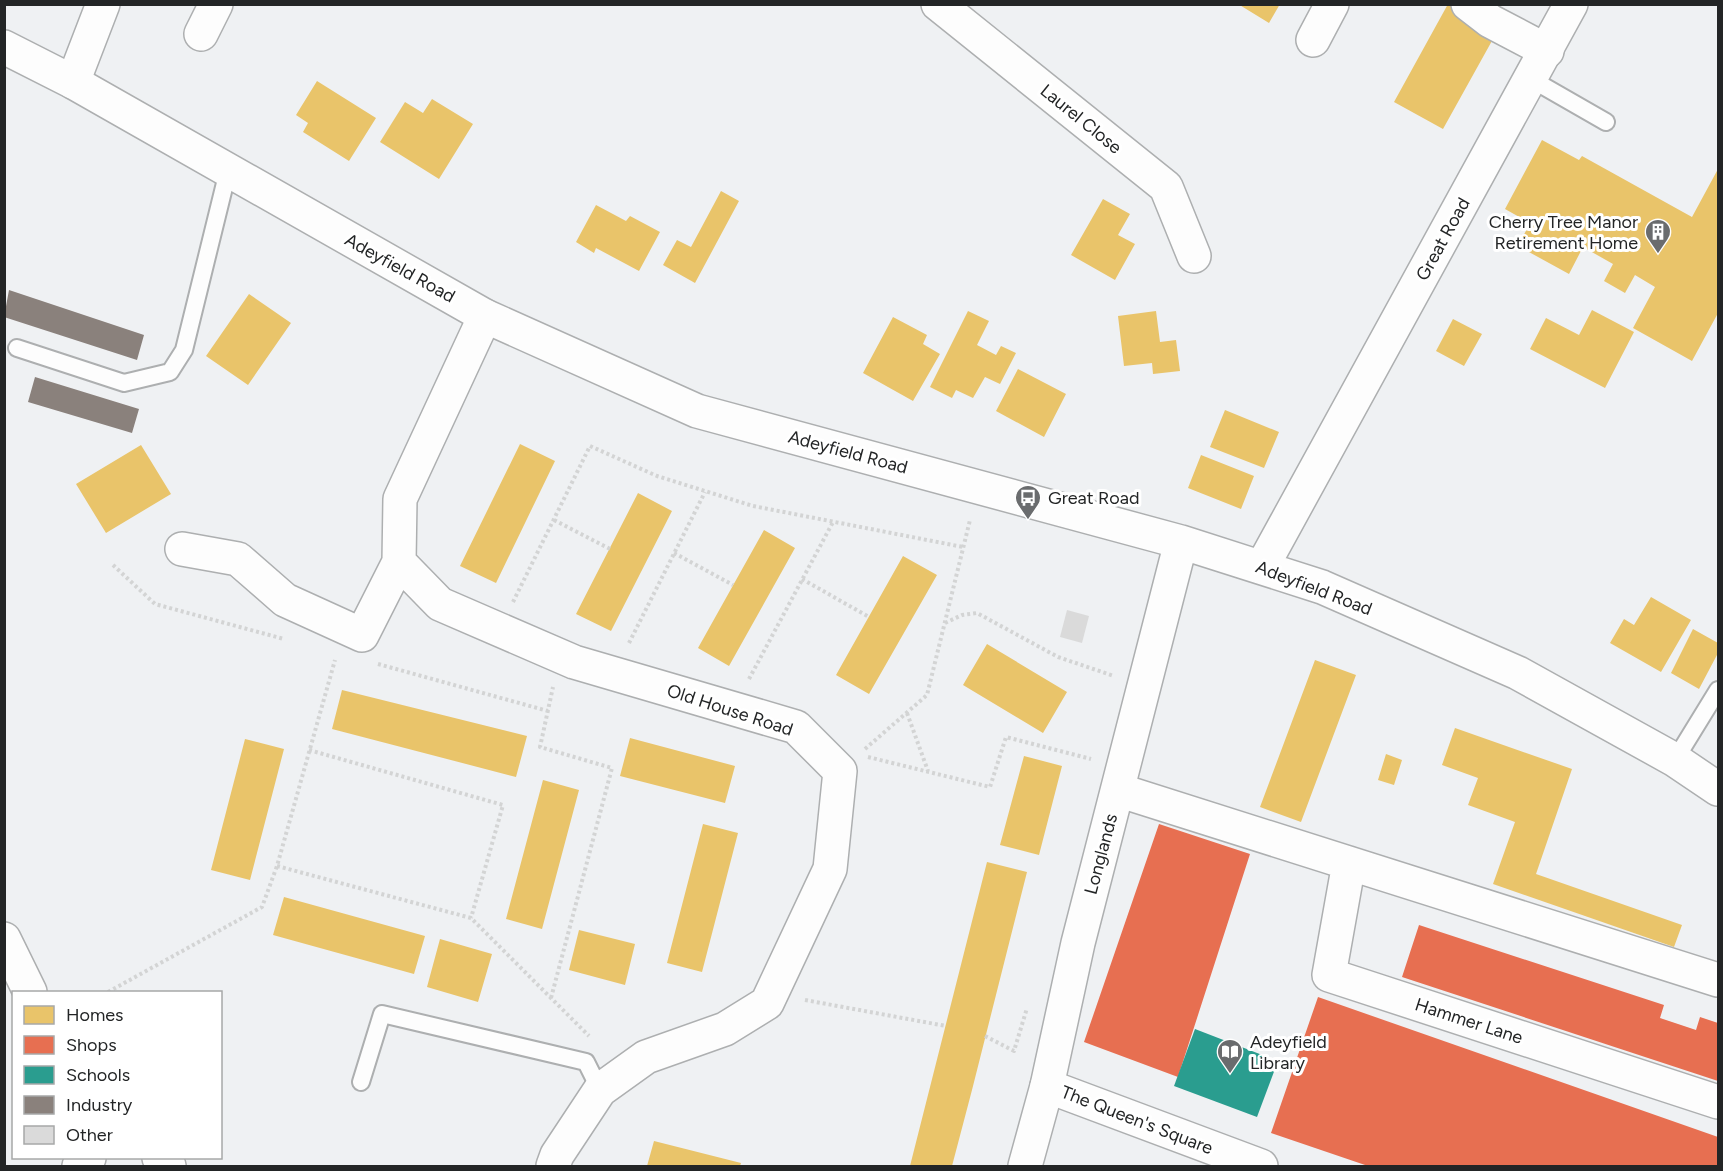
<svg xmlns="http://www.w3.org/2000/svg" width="1723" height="1171" font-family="Figtree,sans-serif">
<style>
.homes{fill:#e9c46a}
.shops{fill:#e76f51}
.schools{fill:#2a9d8f}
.industry{fill:#8a817c}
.building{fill:#dadada}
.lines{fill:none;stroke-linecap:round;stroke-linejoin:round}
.lane-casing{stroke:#adafb0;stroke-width:20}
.street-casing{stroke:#adafb0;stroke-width:36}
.secondary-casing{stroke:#adafb0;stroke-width:36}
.path{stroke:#d3d4d4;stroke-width:4;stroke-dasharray:3 3;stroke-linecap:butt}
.lane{stroke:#fdfdfd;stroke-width:16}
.street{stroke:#fdfdfd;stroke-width:33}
.secondary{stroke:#fdfdfd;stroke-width:33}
.labels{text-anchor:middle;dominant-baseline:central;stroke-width:6;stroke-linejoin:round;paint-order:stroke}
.street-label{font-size:18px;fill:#232526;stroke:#fff}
.poi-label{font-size:18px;fill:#232526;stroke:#fff;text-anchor:start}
</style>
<rect width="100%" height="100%" fill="#eff1f3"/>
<path class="homes" d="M1238 4H1280L1269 23Z
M1448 4 1498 30 1443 129 1394 102Z
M317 81 376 118 349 161 303 132 308 123 296 115Z
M432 99 473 124 439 179 380 142 405 102 423 113Z
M1542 140 1579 160 1582 156 1692 217 1718 169V313L1692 361 1633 328 1655 287 1635 275 1625 293 1604 281 1613 264 1583 247 1569 274 1518 246 1530 223 1505 209Z
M721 191 739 201 695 283 663 265 677 240 691 247Z
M1103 199 1130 214 1118 235 1135 244 1115 280 1071 255Z
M596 205 626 221 630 216 660 232 639 271 596 248 594 253 576 242Z
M249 294 291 323 248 385 206 356Z
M1592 310 1634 332 1605 388 1530 349 1546 318 1579 335Z
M968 311 989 321 977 345 996 355 1001 346 1016 353 1000 384 985 377 973 398 956 390 952 398 930 387Z
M1156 311 1160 342 1176 340 1180 371 1153 374 1152 363 1124 366 1118 316Z
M893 317 927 335 923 344 940 354 913 401 863 373Z
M1453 319 1482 334 1464 366 1436 351Z
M1018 369 1066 394 1044 437 996 411Z
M1225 410 1279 432 1264 468 1210 447Z
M520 444 555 461 496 583 460 566Z
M141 445 171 494 106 533 76 484Z
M1201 455 1254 476 1241 509 1188 488Z
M638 493 672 511 611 631 576 614Z
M764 530 795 548 729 666 698 648Z
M903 556 937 575 869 694 836 675Z
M1651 597 1691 620 1661 672 1610 643 1624 619 1634 625Z
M1693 629 1718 643V653L1699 689 1671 673Z
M987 644 1067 692 1043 733 963 685Z
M1315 660 1356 675 1301 822 1260 807Z
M342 690 527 736 516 777 332 729Z
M1455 728 1572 769 1536 874 1682 925 1674 947 1493 884 1515 822 1468 805 1478 778 1442 765Z
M630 738 735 766 725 803 620 776Z
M245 739 284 749 250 880 211 870Z
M1386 754 1402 760 1394 785 1378 780Z
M1024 756 1062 766 1039 855 1000 845Z
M543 780 579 790 542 929 506 919Z
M703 824 738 833 702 972 667 963Z
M987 862 1027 872 972 1090 952 1166H910Z
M284 897 425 936 414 974 273 935Z
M579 930 635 944 625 985 569 970Z
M440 939 492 954 478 1002 427 987Z
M654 1141 741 1163 740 1166H647Z"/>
<path class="shops" d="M1159 824 1250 854 1178 1077 1084 1042Z
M1419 925 1664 1005 1660 1018 1696 1030 1700 1017 1718 1023V1081L1402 977Z
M1318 997 1718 1137V1166H1368L1271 1133Z"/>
<path class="schools" d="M1195 1029 1278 1061 1257 1117 1174 1086Z"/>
<path class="industry" d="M9 290 144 335 137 360 4 317Z
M35 377 139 409 132 433 28 402Z"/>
<path class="building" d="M1067 610 1089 616 1082 643 1060 637Z"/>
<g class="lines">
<defs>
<path id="lane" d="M1531 79 1606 122
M17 348 124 383 170 372 184 350 228 171
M1675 760 1718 690
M361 1082 382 1014 586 1062 600 1090"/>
<path id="street" d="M938 4 1166 187 1194 256
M1468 4 1490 21 1547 51
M201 34 216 4
M1313 40 1332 4
M73 82 103 4
M182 549 238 559 285 600 362 635 399 562 400 499 485 316
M399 562 440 604 574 662 796 727 840 771 830 869 767 1003 725 1029 646 1057 600 1090 557 1155 553 1166
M1118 790 1718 980
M1349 863 1329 975 1718 1102
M4 939 30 992
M1047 1086 1261 1166
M159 1158 169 1166
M79 1166 89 1158"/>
<path id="secondary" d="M4 47 73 82 485 316 697 411 1181 542 1322 587 1518 673 1675 760 1718 789
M1262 567 1571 4
M1025 1166 1047 1086 1078 943 1181 542"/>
</defs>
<use href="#lane" class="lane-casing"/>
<use href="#street" class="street-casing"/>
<use href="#secondary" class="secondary-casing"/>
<path class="path" d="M554 520 610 549
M674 553 733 585
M113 565 155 604 284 639
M802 579 869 617
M513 602 590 446 657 476 753 506 963 547
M945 623 962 615 977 613 1058 657 1114 676
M629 643 705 492
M378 664 548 711
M749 679 833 522
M907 713 928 771
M865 749 927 695 970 520
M309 750 503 805 471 918
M868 757 990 787 1006 737 1091 759
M277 866 471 918 589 1036
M108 992 262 907 277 866 335 660
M551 998 612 768 540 747 553 687
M805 1000 946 1026
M985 1036 1014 1051 1027 1008"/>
<use href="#lane" class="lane"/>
<use href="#street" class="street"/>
<use href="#secondary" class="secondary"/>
</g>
<defs>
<symbol id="building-pin" viewBox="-11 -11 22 30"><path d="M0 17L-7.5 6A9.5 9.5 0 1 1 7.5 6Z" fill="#6a6c6e" stroke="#fff"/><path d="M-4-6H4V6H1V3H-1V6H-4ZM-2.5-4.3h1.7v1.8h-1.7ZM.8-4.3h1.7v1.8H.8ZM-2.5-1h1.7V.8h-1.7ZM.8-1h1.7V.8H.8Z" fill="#fff"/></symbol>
<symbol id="bus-pin" viewBox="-11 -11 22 30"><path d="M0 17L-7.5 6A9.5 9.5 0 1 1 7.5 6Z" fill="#6a6c6e" stroke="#fff"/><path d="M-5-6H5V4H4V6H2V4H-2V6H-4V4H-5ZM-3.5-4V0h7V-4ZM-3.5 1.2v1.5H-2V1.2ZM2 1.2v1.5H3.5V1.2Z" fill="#fff"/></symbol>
<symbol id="library-pin" viewBox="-11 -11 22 30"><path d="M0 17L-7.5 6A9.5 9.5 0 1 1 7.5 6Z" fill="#6a6c6e" stroke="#fff"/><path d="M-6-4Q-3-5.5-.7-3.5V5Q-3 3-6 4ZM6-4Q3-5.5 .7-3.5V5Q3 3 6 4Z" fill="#fff"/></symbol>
</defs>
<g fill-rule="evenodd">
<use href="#building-pin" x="1643" y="217" width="30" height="40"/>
<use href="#bus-pin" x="1013" y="483" width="30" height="40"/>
<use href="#library-pin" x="1215" y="1037" width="30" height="40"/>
</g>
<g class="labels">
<g class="street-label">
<text transform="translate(1081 119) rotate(39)">Laurel Close</text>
<text transform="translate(1443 239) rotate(-61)">Great Road</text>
<text transform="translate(400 268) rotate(29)">Adeyfield Road</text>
<text transform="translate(848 452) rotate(15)">Adeyfield Road</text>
<text transform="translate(1314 588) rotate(21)">Adeyfield Road</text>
<text transform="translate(730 710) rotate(18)">Old House Road</text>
<text transform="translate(1101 854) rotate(-75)">Longlands</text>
<text transform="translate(1469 1021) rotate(18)">Hammer Lane</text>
<text transform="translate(1137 1120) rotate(21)">The Queen's Square</text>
</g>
<g class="poi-label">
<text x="1638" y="222" text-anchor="end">Cherry Tree Manor<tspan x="1638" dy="21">Retirement Home</tspan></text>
<text x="1048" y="498">Great Road</text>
<text x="1250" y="1042">Adeyfield<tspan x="1250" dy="21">Library</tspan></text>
</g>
</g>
<rect width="1723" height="1171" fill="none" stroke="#232526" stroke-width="12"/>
<rect x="12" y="991" width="210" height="168" fill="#ffffff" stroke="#a7a8a8" stroke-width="1.5"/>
<rect x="24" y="1006" width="30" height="18" fill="#e9c46a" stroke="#a7a8a8" stroke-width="1.5"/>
<text x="66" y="1021" font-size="18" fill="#232526">Homes</text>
<rect x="24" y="1036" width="30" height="18" fill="#e76f51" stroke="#a7a8a8" stroke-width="1.5"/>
<text x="66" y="1051" font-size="18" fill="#232526">Shops</text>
<rect x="24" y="1066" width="30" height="18" fill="#2a9d8f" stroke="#a7a8a8" stroke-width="1.5"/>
<text x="66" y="1081" font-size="18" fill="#232526">Schools</text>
<rect x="24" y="1096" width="30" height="18" fill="#8a817c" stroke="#a7a8a8" stroke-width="1.5"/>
<text x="66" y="1111" font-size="18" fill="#232526">Industry</text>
<rect x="24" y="1126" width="30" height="18" fill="#dadada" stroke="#a7a8a8" stroke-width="1.5"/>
<text x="66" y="1141" font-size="18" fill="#232526">Other</text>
</svg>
